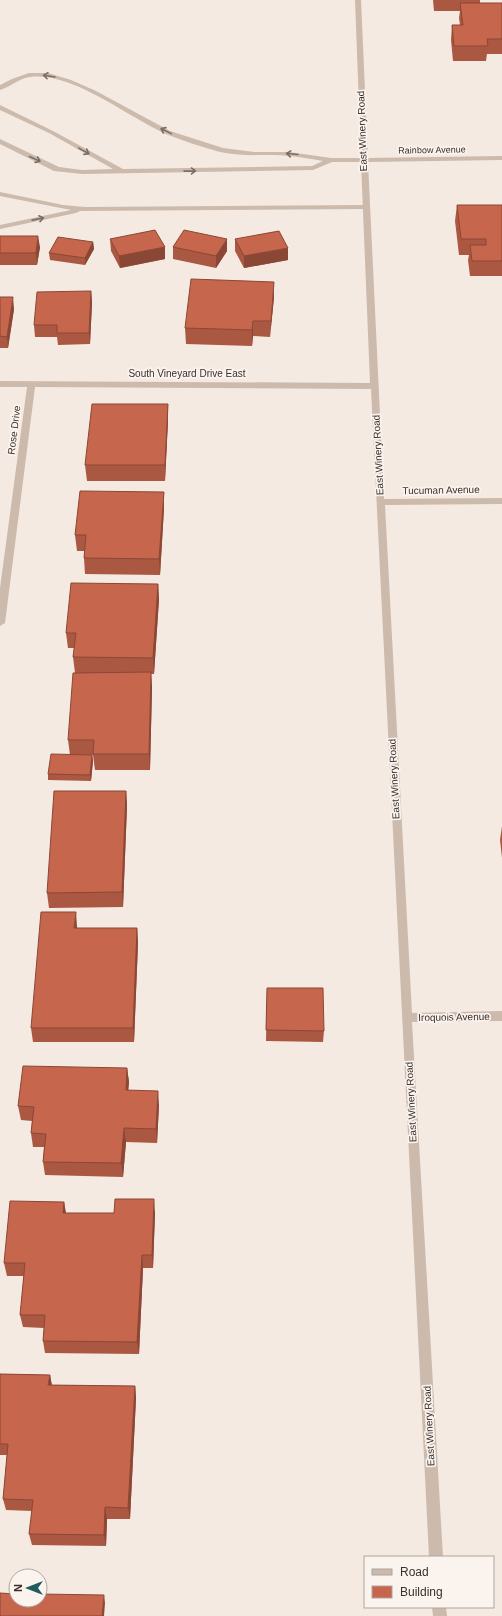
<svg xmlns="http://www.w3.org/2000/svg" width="502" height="1616" font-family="Helvetica,sans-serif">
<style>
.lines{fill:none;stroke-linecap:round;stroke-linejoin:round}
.lane{fill:#ccbaac;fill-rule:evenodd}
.street{fill:#ccbaac;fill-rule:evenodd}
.wall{fill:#aa5842}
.shaded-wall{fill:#8b4736}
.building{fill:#c6664d;stroke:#8b4736}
.oneway{stroke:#7c6e65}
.labels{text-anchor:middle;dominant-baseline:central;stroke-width:3.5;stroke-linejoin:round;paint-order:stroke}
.far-street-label{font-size:9px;fill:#3b2f2b;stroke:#fbf4ee}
.street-label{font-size:10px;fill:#3b2f2b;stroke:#fbf4ee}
</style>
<rect width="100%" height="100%" fill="#f4eae1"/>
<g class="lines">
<path class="lane" d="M29 73H48L71 80 96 91 170 131 223 148 254 152H289L331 158H363L367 160 363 162H332L313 170 82 174 54 171 0 144V139L59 167 82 170 113 169 49 133 0 110V105L53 131 123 169 312 166 323 161C312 159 301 157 290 156 267 154 243 157 220 152 202 147 183 141 166 134 127 117 74 72 30 77 19 78 11 87 0 90V85L12 79Z
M0 192 63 205 85 207 365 205 369 207 365 209 80 211 76 213 0 229V225L71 210 0 196Z"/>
<path class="street" d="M355 0H361L368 158 502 156V160L368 162 384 499 502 498V504L385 505 412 1013 502 1011V1021L412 1022 443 1557H429L371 389 35 387 5 623 0 626V588L27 387H0V381L370 383 361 162 359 160 361 158Z
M432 1607H446L447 1616H433Z"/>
</g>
<path class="wall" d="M433 0H480V3H502V54H487L486 61H453L451 40 452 25H460L459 18 460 11H434Z
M457 205H502V276H470L468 260 469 255H459L455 221Z
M0 236 40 247 37 265H0Z
M110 239 165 247V259L120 268 111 251Z
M235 239 288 260 244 268 235 251Z
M93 242 94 249 85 265 50 260 49 253Z
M173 247 227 251 216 268 173 259Z
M91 291 92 303 90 344 58 345 57 337H35L34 325Z
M0 297 14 309 8 348H0Z
M274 297 270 337 253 336 252 346 186 344 185 328Z
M168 404V420L165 481H87L85 465Z
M164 508 160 575 85 574 84 558V551H77L75 535Z
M158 584 159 599 154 674H151L152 688 150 770H95L93 755H92L93 761 91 781 48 780V774L70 755 68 740 100 673H75L73 657 75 648H68L66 633Z
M126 791 127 806 123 907 49 908 47 893Z
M502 826V858L500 840Z
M77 927V928H137L138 943 134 1042H33L31 1028Z
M267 988 324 1031 323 1042 266 1041Z
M127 1068 129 1082 128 1090 159 1105 157 1143 126 1142 123 1177 45 1175 43 1162 44 1147H33L31 1133 32 1121 21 1120 18 1106Z
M64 1202 66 1213H155L153 1268H143L139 1354 45 1353 43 1341 44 1328 23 1327 20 1315 24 1276H7L4 1263Z
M0 1374 50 1375 52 1385 135 1386 136 1398 130 1519H107L106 1546 32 1545 29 1534 32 1511 6 1510 3 1499 7 1455H0Z"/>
<path class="shaded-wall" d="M38 236 40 247 37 265 36 253Z
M227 239V251L216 268V256Z
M93 242 94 249 85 265V258Z
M165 247V259L120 268 119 256Z
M288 248V260L244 268V256Z
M274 282V297L270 337 271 321Z
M91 291 92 303 90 344 89 333Z
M13 297 14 309 8 348 7 337Z
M253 321V336L252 346V330Z
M168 404V420L165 481V465Z
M164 492V508L160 575 159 559Z
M158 584 159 599 154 674 153 658Z
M151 672 152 688 150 770 149 754Z
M92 755 93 761 91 781 90 775Z
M126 791 127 806 123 907 122 892Z
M76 912 77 927 76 943 74 928Z
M137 928 138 943 134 1042 133 1028Z
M127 1068 129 1082 127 1105 126 1090Z
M158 1091 159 1105 157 1143 156 1129Z
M124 1128 126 1142 123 1177 121 1163Z
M154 1199 155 1213 153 1268 152 1255Z
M64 1202 66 1215 63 1213Z
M142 1255 143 1268 139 1354 137 1342Z
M50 1375 52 1387 48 1385Z
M135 1386 136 1398 130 1519 128 1508Z
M105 1507 107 1519 106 1546 104 1535Z
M104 1595 105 1603 104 1616H102Z"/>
<path class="building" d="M460 3H502V39H487L488 46H454L452 25H463Z
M457 205H502V261H472L470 245H486V239H461Z
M155 230 165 247 119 256 110 239Z
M184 230 227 239 216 256 173 247Z
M279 231 288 248 244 256 235 239Z
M0 236H38L36 253H0Z
M58 237 93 242 85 258 49 253Z
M191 279 274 282 271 321H253L252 330 185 328Z
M91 291 89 333H57V325H34L37 292Z
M0 297H13L7 337 0 336Z
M92 404H168L165 465H85Z
M80 491 164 492 159 559 84 558 86 535H75Z
M71 583 158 584 153 658 73 657 76 633H66Z
M151 672 149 754H93L94 740H68L73 673Z
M51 754 92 755 90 775 48 774Z
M54 791H126L122 892 47 893Z
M41 912H76L74 928H137L133 1028H31Z
M267 988H323L324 1031 266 1030Z
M23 1066 127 1068 126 1090 158 1091 156 1129 124 1128 121 1163 43 1162 46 1134 31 1133 34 1107 18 1106Z
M115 1199H154L152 1255H142L137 1342 43 1341 45 1315H20L25 1263H4L10 1201 64 1202 63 1213H114Z
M0 1374 50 1375 48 1385 135 1386 128 1508 105 1507 104 1535 29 1534 33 1500 3 1499 8 1444H0Z
M0 1593 16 1594V1600H40V1594L104 1595 102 1616H0Z"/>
<defs><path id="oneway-shaft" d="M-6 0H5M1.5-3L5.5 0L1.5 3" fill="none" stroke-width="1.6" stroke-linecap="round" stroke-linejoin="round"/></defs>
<g class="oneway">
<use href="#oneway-shaft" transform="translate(49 76) rotate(-171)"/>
<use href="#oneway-shaft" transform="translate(166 131) rotate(-154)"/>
<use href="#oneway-shaft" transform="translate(84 151) rotate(29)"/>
<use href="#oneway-shaft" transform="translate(292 154) rotate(-175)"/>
<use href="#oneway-shaft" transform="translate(35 159) rotate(25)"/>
<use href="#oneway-shaft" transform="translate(190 171) rotate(-1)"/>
<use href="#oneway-shaft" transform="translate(38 219) rotate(-11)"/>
</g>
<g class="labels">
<g class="far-street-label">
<text transform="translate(432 150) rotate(-1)">Rainbow Avenue</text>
</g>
<g class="street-label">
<text transform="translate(362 131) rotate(-92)">East Winery Road</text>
<text x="187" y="373">South Vineyard Drive East</text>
<text transform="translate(14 430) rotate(-83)">Rose Drive</text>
<text transform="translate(378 455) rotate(-93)">East Winery Road</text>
<text transform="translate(441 490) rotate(-1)">Tucuman Avenue</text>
<text transform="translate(394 779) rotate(-93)">East Winery Road</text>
<text transform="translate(454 1017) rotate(-1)">Iroquois Avenue</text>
<text transform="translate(411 1102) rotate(-93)">East Winery Road</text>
<text transform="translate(429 1426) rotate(-93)">East Winery Road</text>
</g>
</g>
<rect x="364" y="1556" width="130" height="52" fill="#fbf4ee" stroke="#aea5a0"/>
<rect x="372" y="1569" width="20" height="6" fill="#ccbaac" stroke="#aea5a0"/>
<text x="400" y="1576" font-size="12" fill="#3b2f2b">Road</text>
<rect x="372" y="1586" width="20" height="12" fill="#c6664d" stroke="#aea5a0"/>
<text x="400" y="1596" font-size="12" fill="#3b2f2b">Building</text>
<g transform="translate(28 1588) rotate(270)"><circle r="19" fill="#fbf4ee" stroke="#aea5a0"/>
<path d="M0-3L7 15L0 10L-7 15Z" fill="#205b5d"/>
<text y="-6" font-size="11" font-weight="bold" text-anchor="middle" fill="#3b2f2b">N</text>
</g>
</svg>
